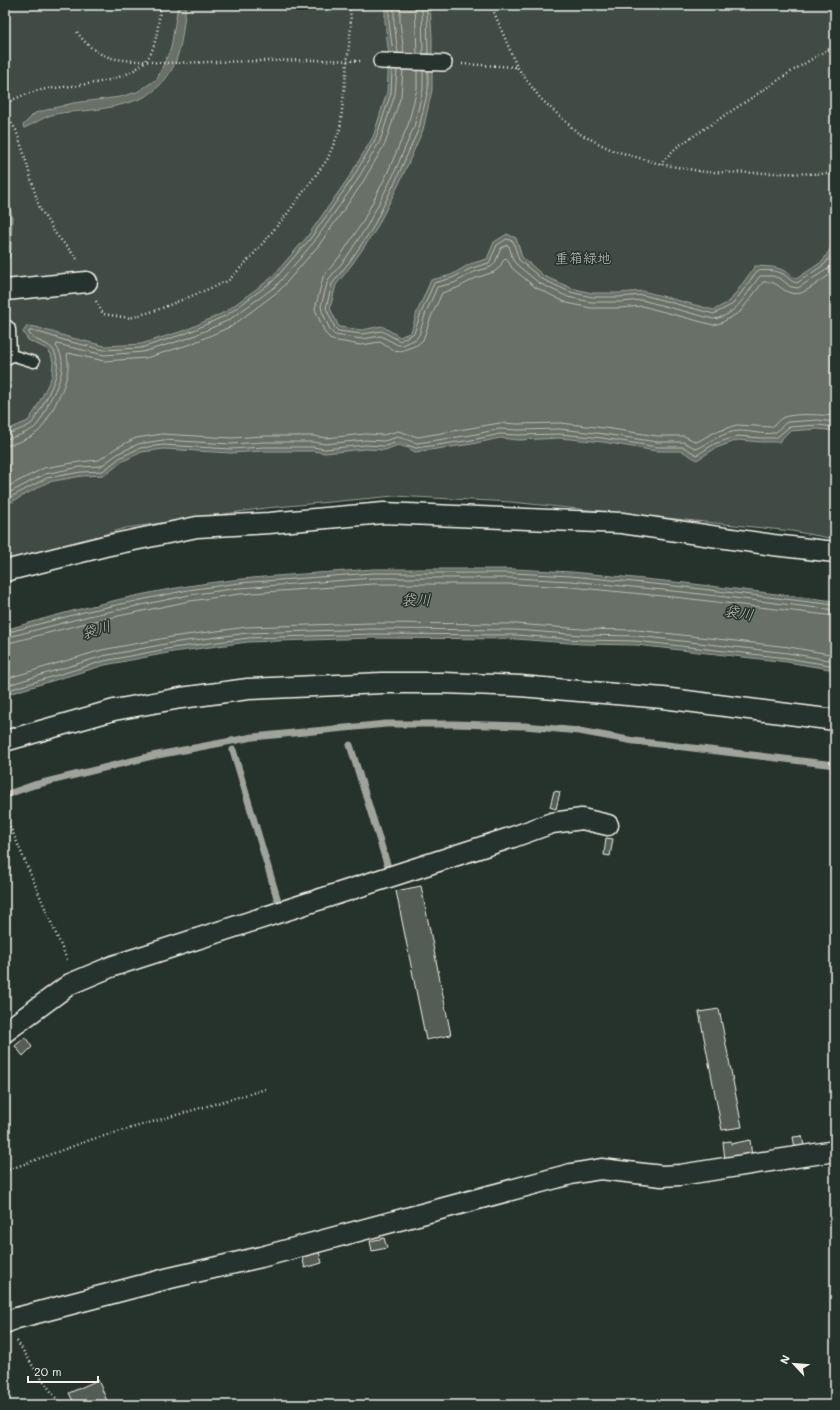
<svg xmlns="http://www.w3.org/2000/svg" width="840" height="1410" font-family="Mali,'Klee One',sans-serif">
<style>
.green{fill:#414b45;stroke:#9a9e96}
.water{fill:#676f68;stroke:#9fa39b}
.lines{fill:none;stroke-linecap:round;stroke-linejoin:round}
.shore{stroke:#bcbdb5;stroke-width:1}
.stream{stroke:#9fa39b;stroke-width:7}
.building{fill:#525c55;stroke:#f4f1e8}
.service-casing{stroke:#f4f1e8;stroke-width:13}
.pedestrian-casing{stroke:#f4f1e8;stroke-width:18}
.minor-casing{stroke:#f4f1e8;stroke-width:23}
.path{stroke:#f4f1e8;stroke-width:2.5;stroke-dasharray:1 3;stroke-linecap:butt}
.service{stroke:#26332d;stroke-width:10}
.pedestrian{stroke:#26332d;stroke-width:15}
.minor{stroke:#26332d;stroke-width:20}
.labels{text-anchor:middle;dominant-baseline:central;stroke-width:3;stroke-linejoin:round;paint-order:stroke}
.park-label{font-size:14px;fill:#bebfb7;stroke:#26332d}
.water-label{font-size:15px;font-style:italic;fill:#bcbdb5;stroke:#26332d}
</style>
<rect width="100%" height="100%" fill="#26332d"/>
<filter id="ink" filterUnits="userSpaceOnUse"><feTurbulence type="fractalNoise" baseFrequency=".025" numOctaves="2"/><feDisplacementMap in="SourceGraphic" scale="8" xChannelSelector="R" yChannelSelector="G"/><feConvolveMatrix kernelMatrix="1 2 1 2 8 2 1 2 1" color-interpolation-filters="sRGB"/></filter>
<g filter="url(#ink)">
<path class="green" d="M5 5H835V539L792 531 511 502 394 496 266 508 126 528 5 564Z"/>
<path class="water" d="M178 5H186C184 21 183 38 178 54 174 70 163 85 148 95 137 102 105 109 92 110 77 112 61 111 46 117 39 120 32 125 24 128L23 125 35 113 73 103 120 97 137 92 157 79 171 48Z
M385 5H430L432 38V90L423 130 400 182 375 231 353 263 336 285 330 308 339 327 362 330 382 326 400 337 411 332 417 312 431 280 451 275 470 264 487 259 494 242 507 234 516 238 522 257 544 276 571 288 592 293H619L643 291 714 310 730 301 755 266C775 267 780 266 796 279L823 261 833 244 835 243V431L818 429 789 431 779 442H761L738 440 716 448 697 460 682 451H656L603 442 560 438 518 440 500 438 472 444 415 452 408 448 398 445 385 450 365 449 325 453 313 451H264L231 453 164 449 142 452 123 461 105 475 82 476 48 482 8 504H5V431L28 421 36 409 52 376 53 362 51 354 45 348 28 340 23 332 27 326 36 327 68 337 105 346 141 344 186 330 225 312 270 279 307 237 349 177 373 137 387 92 389 56 385 22Z
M5 166 8 177V194L12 218 11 249 9 259 6 256 5 252Z
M373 569H514L572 572 685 583 835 601V670L787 662 636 645 582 644 516 639 372 638 248 642 173 652 105 665 5 695V630C65 612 126 596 188 586 249 576 311 574 373 569Z"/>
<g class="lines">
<path class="shore" d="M389 5V22L393 53
M394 5V22L398 53
M400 5V22L404 53
M415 5 417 54
M422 5 423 54
M427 5 428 54
M417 71V89L408 125 386 176 362 223 341 255 323 277 315 309 325 333 332 340 361 345 380 342 393 350 401 351 417 345 423 340 431 317 442 293 457 288 476 278 494 272 499 268 505 258 507 259 512 268 535 287 567 303 591 308H620L642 306 713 325 721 323 740 312 763 282C778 281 777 287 788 292 792 294 797 294 801 293 807 291 830 275 835 270
M423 71V89L414 127 392 178 367 226 346 258 328 280 321 306 322 311 330 330 335 335 362 339 381 336 398 345H403L416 339 419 335 425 315 437 287 454 283 474 272 491 267 495 263 501 248 507 245 509 246 513 260 516 264 539 283 568 297 591 302H620L642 300 713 319C736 317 747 292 760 276H773L781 279 791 287 798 288 829 268 835 258
M428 71V90L419 128 396 180 372 229 350 261 332 284 326 308 335 328 338 331 362 334 382 331 400 341 414 333 421 313 434 283 452 278 472 268 489 263 497 245 507 239 513 241 519 260 542 279 570 292 592 297H619L643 295 714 314 733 304 757 271C766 270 776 270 783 274 788 277 791 282 797 283L825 264 835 249
M5 202 8 218 7 249 5 253
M5 434C11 434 26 427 31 424 37 418 53 386 55 378 58 370 58 361 55 353 50 341 34 343 29 333V331H35L67 341 104 350 141 348 187 333 227 315 273 281 310 239 352 179 376 138 391 93 392 70
M5 439C12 439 28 432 34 428 40 423 45 412 48 404 57 387 70 365 56 346L57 344 104 355 143 352 189 338 229 320 276 286 314 242 356 182 380 141 395 94 397 70
M5 446C13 445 33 437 39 431 46 424 64 389 66 379 68 371 69 362 67 355L68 353 104 361 146 358 191 344 232 326 280 290 319 245 361 185 385 144 401 96 403 70
M5 488 44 468 79 462 99 460 116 448 136 438 162 434 231 438 264 436H313L326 438 365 434 383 435 398 431 418 437 500 423 518 424 560 423 605 428 657 436H684L697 442 711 434 736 425 772 427C776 424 779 419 784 417 796 413 822 415 835 416
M5 495 45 474 80 467 101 466 119 453 138 444 163 440 231 444 264 442H313L325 444 365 440 384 441 398 437 417 443 471 435 500 429 518 430 560 429 604 434 657 442H683L697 449C709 443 725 431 739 431 751 431 762 435 773 433 779 432 782 424 788 422L818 420 835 422
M5 500 47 478 81 472 103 471 121 457 140 448 163 445 231 449 264 447H313L325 449 365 445 385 446 398 442 416 448 472 440 500 434 518 435 560 434 603 438 657 447H683L697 455 714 444 738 436 761 438H776L789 427 818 425 835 427
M5 633 88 611 188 590 239 583 373 573H514L571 576 684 587 835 605
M5 638 89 616 189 595 239 588 373 578H514L571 581 683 592 835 610
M5 644 90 622 190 601 240 594 373 584H514L571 587 683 598 835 616
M5 679 102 650 171 637 247 627 371 623 516 624 582 629 637 630 789 647 835 655
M5 686 103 656 171 643 248 633 371 629 516 630 582 635 637 636 788 653 835 661
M5 691 104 661 172 648 248 638 372 634 516 635 582 640 636 641 787 658 835 666"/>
<path class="stream" d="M350 745 387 864
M233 750 278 901
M5 795 34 785 152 756 253 737 386 724H454L525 726 579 731 634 741 835 765"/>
</g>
<path class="building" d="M554 791 560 792 556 809 550 807Z
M606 838 613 839 610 856 604 855Z
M421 886 451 1035 426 1040 396 891Z
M719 1009 742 1127 722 1130 699 1012Z
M25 1037 32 1047 23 1056 15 1046Z
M802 1136 804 1146 795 1148 793 1137Z
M750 1140 752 1157 725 1160 723 1142 731 1141V1144Z
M384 1238 387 1248 372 1251 370 1241Z
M319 1252 322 1263 305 1268 302 1257Z
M98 1380 107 1401 99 1405H75L69 1393Z"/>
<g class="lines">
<defs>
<path id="service" d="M5 353 34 362"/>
<path id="pedestrian" d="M381 61 444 63"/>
<path id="minor" d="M5 290 87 282
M5 330 6 354
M5 571 105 546 197 527 269 523 384 513 622 523 773 545 835 552
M5 741 114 710 181 698 248 689 382 683H444L520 686 663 698 835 720
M5 1032 70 984 113 966 513 837 552 823 582 819 608 825
M5 1323 17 1318 170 1278 261 1257 571 1174 601 1169 662 1176 680 1175 835 1151"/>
</defs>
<use href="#service" class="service-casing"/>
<use href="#pedestrian" class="pedestrian-casing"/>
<use href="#minor" class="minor-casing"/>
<path class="path" d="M491 5 517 67 540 98 578 133 612 150 660 164 705 172 835 174
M77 32C102 67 126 58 162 63L312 60 362 61
M828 50H835
M462 64 517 67
M5 106 6 103C18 97 28 93 41 90 72 84 134 86 151 53 158 38 158 21 161 5
M5 113 16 130 24 154 39 207 55 233 78 260
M660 164 677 147 789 73 835 45
M96 301 103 314 130 318 157 310 228 281 252 256 287 214 327 160 340 129 351 26 350 5
M7 819 68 962
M5 1171 90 1140 266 1089
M17 1341 36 1371 61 1405"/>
<use href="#service" class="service"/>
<use href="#pedestrian" class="pedestrian"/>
<use href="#minor" class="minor"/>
</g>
</g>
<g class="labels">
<g class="park-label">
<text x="583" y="257">重箱緑地</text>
</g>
<g class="water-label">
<text x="416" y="599">袋川</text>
<text transform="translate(739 612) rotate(9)">袋川</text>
<text transform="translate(96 629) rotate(-17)">袋川</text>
</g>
</g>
<rect width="840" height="1410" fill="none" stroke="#26332d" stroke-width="20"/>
<rect x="10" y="10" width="820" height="1390" fill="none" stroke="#f4f1e8" stroke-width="1.5" filter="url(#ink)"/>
<g transform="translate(794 1364) rotate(296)" stroke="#26332d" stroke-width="3" paint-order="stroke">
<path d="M0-3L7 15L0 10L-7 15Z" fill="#f4f1e8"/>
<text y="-6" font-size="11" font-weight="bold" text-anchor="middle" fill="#f4f1e8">N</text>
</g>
<path d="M28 1376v6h70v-6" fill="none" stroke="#f4f1e8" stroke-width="2"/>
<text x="34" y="1376" font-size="12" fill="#f4f1e8" stroke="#26332d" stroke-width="3" paint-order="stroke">20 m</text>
</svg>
